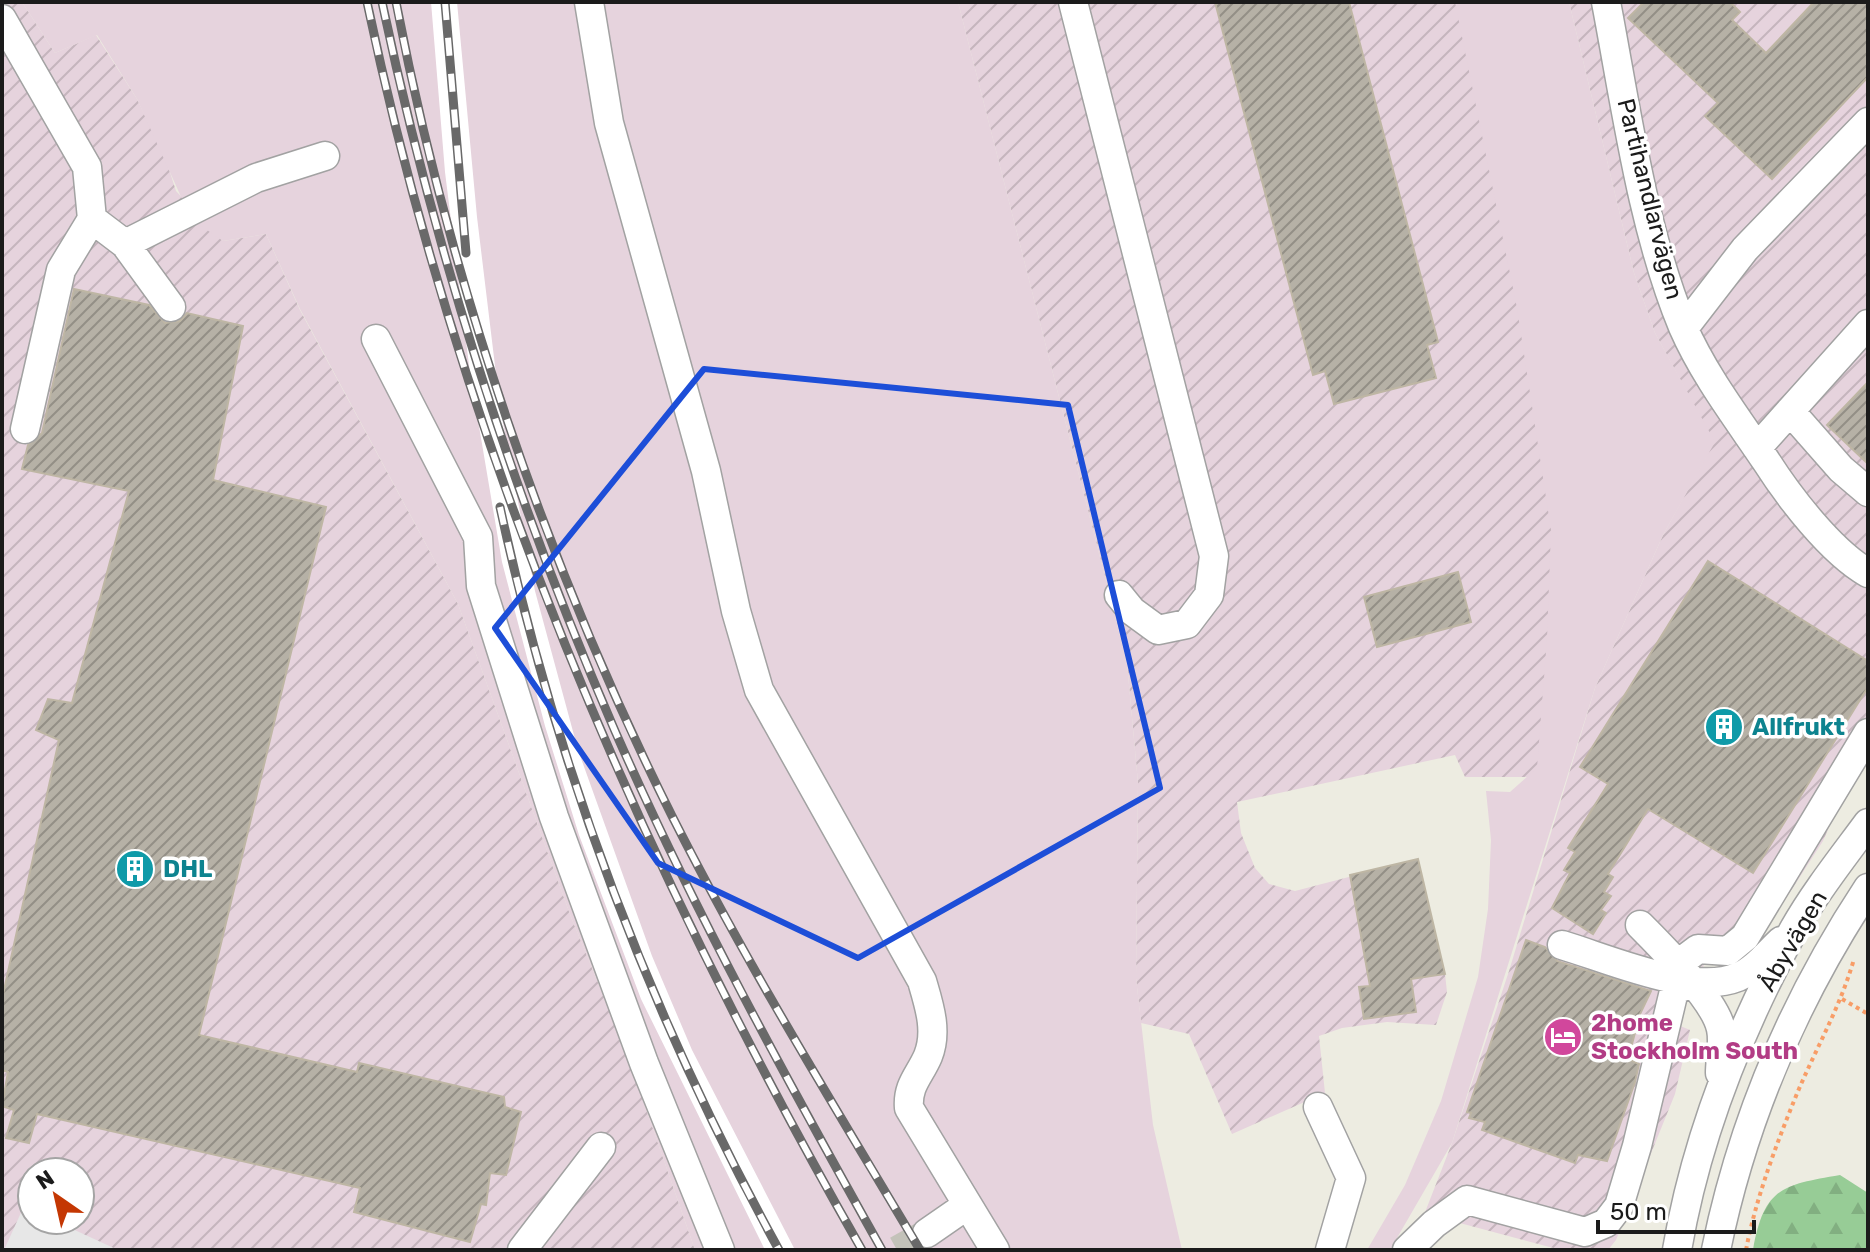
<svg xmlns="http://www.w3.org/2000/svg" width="1870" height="1252" font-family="Rubik,sans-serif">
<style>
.industrial{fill:url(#industrial-furrows);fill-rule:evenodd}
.railway{fill:#e6d3dd}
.forest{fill:url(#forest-firs)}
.parking{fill:#e7e7e7}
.pier{fill:#fff}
.building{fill:url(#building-hatch);stroke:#beb6a4;stroke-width:2}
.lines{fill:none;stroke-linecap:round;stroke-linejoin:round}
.minor-tunnel{stroke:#c3c2b9;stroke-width:28;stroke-dasharray:28 14;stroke-linecap:butt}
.minor-casing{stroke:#a2a2a2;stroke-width:31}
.path{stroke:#f89d67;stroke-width:4;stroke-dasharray:4 4;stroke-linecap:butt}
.minor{stroke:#fff;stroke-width:28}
.rail-casing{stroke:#696969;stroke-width:9}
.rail{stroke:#fff;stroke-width:6;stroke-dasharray:18;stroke-linecap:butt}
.marked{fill:none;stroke:#1d4ed8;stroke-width:6;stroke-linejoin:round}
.labels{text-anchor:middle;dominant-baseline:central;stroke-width:7;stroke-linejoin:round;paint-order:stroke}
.street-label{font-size:24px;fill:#1b1b1b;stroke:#fff}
.culture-label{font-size:24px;font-weight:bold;fill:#0d838f;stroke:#fff;text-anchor:start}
.hotel-label{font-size:24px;font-weight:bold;fill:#b23c85;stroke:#fff;text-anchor:start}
</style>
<defs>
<pattern id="industrial-furrows" width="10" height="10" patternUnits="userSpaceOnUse" patternTransform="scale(2)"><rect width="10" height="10" fill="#e6d3dd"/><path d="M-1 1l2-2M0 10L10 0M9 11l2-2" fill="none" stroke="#c5b5bd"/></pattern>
<pattern id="forest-firs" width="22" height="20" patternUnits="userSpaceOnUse" patternTransform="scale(2)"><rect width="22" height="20" fill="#97cc96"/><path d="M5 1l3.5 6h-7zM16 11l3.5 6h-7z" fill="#82af81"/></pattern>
<pattern id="building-hatch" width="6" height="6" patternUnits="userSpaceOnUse" patternTransform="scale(2)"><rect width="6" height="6" fill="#b6b1a6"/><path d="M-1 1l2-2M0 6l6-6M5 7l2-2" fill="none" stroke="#938f86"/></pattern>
</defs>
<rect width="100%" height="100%" fill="#edece1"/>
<path class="industrial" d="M2 2H22L55 53 96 35 137 99 166 160 176 191 223 241 266 234 300 310 458 604 571 917 625 1048 695 1250H2ZM32 1172H80V1220H32Z
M958 2H1467L1559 525 1540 777H1465L1455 755 1237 802 1241 833 1255 868 1269 884 1295 891 1418 859 1445 974 1447 992 1436 1025 1387 1022 1342 1028 1319 1036 1325 1093 1232 1134 1189 1034 1141 1023 1136 978 1138 783 1127 663Z
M1569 2H1868V758L1836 811 1823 841 1756 945 1741 960 1725 965H1714L1707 960 1683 1001 1673 1023 1690 1030 1675 1094 1616 1240 1608 1250H1561L1456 1222 1422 1220 1452 1143 1509 971 1595 688 1663 535 1714 442 1655 333 1634 273Z"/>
<path class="railway" d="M22 2H958L1127 663 1138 783 1136 978 1153 1125 1182 1250H695L625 1048 571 917 458 604 300 309 266 234 223 241 191 219 137 99 97 35 55 53Z
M1455 2H1569L1634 273 1655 333 1715 442 1663 535 1595 688 1452 1143 1390 1250H1367L1405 1185 1441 1101 1478 977 1488 909 1491 840 1486 791 1510 792 1537 768 1547 639 1551 530 1517 308Z"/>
<path class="forest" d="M1840 1175 1868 1193V1250H1753C1764 1187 1783 1185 1840 1175Z"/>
<path class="parking" d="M24 1206 32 1210V1220H53L118 1250H4Z"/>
<path class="pier" d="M431 2H457L477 217 500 407 535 591 578 750 652 956 692 1050 795 1250H765L641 999 579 835 545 726 502 562 470 373 445 172Z"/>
<path class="building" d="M1215 2H1349L1438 342 1427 345 1436 378 1334 404 1325 371 1313 375Z
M1644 2H1730L1740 12 1732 20 1766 53 1814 2H1868V77L1772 179 1705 116 1718 103 1628 18Z
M74 289 149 305 165 323 180 321 187 313 243 326 213 480 326 507 199 1035 357 1072 359 1063 504 1097 505 1107 521 1112 506 1175 490 1173 486 1205 481 1204 470 1242 354 1212 360 1188 37 1114 29 1143 6 1138 14 1110 2 1106 8 1072 2 1070V999L59 740 36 730 48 699 72 703 129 491 22 469 28 445 42 433Z
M1868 382V464L1827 425Z
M1708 561 1868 661V687L1753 873 1648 809 1608 874 1613 877 1604 892 1611 896 1601 910 1606 913 1593 934 1552 908 1570 873 1564 870 1575 852 1568 848 1608 784 1580 767Z
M1458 572 1471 622 1377 647 1364 597Z
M1418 859 1445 974 1411 979 1416 1012 1364 1019 1359 987 1370 986 1350 875Z
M1526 940 1545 947 1557 961 1651 991 1640 1014 1628 1059 1639 1064 1635 1082 1607 1161 1578 1155 1575 1163 1482 1130 1485 1122 1469 1118 1471 1113 1467 1112Z"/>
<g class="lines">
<path class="minor-tunnel" d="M897 1250 927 1233"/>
<defs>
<path id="minor" d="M589 2 609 123 706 471 736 611 759 690 922 981C929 1005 938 1031 928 1056 920 1075 907 1085 909 1108L995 1250
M1073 2 1214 556 1209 595 1187 624 1158 630 1132 611 1119 595
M1606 2C1626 107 1642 228 1683 327 1704 375 1737 418 1766 461 1789 497 1831 552 1868 573
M2 19 87 167 92 219
M92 219 125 244 256 178 325 156
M125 244 171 307
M1684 328 1745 249 1868 122
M376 339 478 537 481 586 554 817 644 1063 720 1250
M1790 411 1841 469 1868 492
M25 429 61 270 92 219
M1757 448 1868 324
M1640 925C1662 947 1715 1000 1721 1029 1724 1043 1720 1059 1720 1073
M1562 945C1609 959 1692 996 1738 977 1755 970 1768 953 1781 941
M1678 964 1698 949 1728 951 1745 937 1868 733
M1318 1107 1351 1178 1330 1250
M927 1233 966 1206
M522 1250 601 1147
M1407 1250 1434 1224 1467 1200 1585 1232 1606 1223 1619 1206 1637 1146 1674 991 1690 983
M1677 1250C1696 1138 1740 1028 1794 929 1815 892 1843 857 1868 823
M1716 1250C1743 1118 1794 1000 1868 888"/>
</defs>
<use href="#minor" class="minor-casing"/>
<path class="path" d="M1842 999 1868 1014
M1746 1250C1756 1198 1776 1145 1796 1096 1815 1050 1840 1008 1854 959"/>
<use href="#minor" class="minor"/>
<defs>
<path id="rail" d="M367 2C460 445 638 858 862 1250
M382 2C435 253 513 496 615 731 693 909 787 1080 882 1250
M396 2C449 279 546 564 672 816 747 965 835 1107 920 1250
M445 2 466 253
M500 507C556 767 651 1017 779 1250"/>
</defs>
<use href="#rail" class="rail-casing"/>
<use href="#rail" class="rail"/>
</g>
<path class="marked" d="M704 369 1068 405 1160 788 858 958 658 863 495 628Z"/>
<defs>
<symbol id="building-disc" viewBox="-11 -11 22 22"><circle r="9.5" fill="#0f9aa8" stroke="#fff"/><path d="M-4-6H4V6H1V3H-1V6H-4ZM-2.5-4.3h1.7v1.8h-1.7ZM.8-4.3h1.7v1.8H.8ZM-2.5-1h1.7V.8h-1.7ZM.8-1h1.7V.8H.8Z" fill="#fff"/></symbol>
<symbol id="hotel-disc" viewBox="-11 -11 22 22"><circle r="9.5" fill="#d1479c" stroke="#fff"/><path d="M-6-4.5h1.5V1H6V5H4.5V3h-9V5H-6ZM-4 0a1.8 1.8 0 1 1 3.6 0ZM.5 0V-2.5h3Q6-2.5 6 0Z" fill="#fff"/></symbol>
</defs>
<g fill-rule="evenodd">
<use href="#building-disc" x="1702" y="705" width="44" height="44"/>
<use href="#building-disc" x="113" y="847" width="44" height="44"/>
<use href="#hotel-disc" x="1541" y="1015" width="44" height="44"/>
</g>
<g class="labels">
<g class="street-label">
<text transform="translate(1650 199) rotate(76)">Partihandlarvägen</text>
<text transform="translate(1793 941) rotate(-60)">Åbyvägen</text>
</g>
<g class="culture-label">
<text x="1752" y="727">Allfrukt</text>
<text x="163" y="869">DHL</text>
</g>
<g class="hotel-label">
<text x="1591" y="1023">2home<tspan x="1591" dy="28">Stockholm South</tspan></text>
</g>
</g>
<rect width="1870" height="1252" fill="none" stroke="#1b1b1b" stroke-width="8"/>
<g transform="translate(56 1196) rotate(326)"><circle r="38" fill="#ffffff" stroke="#a4a4a4" stroke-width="2"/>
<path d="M0-6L14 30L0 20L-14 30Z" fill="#c43703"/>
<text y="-12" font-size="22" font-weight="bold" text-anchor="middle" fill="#1b1b1b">N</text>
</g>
<path d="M1598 1220v12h156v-12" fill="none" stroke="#1b1b1b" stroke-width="4"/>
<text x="1610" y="1220" font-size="24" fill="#1b1b1b" stroke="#ffffff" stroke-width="6" paint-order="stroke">50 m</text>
</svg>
